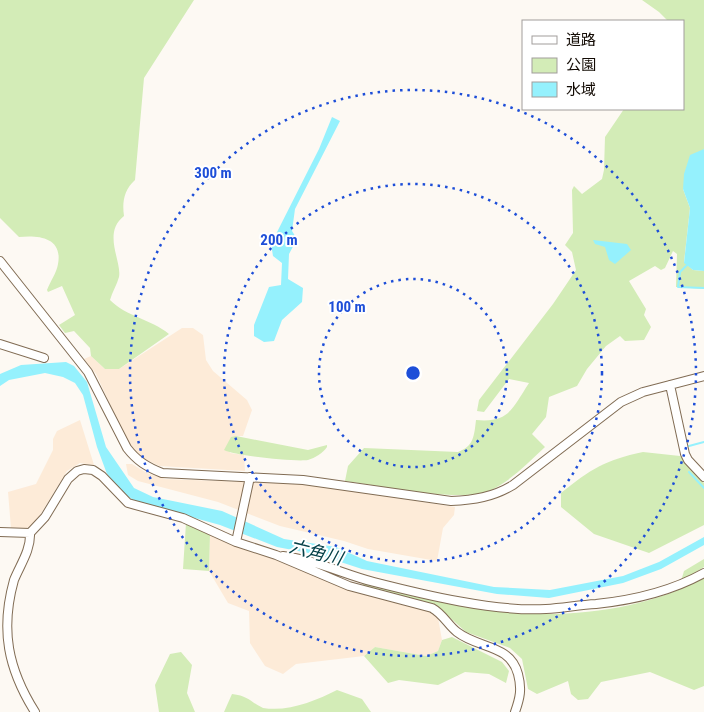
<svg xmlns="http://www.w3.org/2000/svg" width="704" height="712" font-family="'Roboto Condensed','Noto Sans JP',sans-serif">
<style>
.built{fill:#fdebd8}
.green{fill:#d3ecb7}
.water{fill:#95f1fd}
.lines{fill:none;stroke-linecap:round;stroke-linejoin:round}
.stream{stroke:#95f1fd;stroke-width:2}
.minor-casing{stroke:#816c54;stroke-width:10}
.minor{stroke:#fff;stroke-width:8}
.ring{fill:none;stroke:#1d4ed8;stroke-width:2.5;stroke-dasharray:2.5 5}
.labels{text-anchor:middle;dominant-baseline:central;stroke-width:4;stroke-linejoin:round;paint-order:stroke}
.water-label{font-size:18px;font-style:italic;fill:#044047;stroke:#fff}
.centre{fill:#1d4ed8;stroke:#fff;stroke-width:2.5}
.ring-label{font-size:15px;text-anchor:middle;font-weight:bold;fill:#1d4ed8;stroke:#fff;stroke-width:4;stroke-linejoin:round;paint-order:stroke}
</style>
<rect width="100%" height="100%" fill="#fdf9f3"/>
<path class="built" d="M182 328H193L203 335 206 360 213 371 247 400 252 410 243 436H236L230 453 244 455 245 471 159 466 139 456 130 447 96 374 84 359 91 356 105 369H119Z
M80 420 94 465 80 463 67 471 35 523 25 529 11 528 8 492 36 484 53 450V439L57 431Z
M126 464H132L147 473 165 479 307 484 455 507 454 515 443 528 437 561 368 549 344 541 280 526 218 502 138 481 128 475Z
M210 534 359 593 431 612 438 618 442 640 438 651 426 656 375 647 364 656 296 664 283 674 265 666 250 643 249 611 228 603 209 571Z"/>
<path class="green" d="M0 0H194L144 78 135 180C124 190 122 202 124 216 102 233 122 261 119 277 117 285 112 292 110 300 127 317 151 319 169 334L119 369H105L91 356 90 348 74 331 65 333 59 325 75 315 62 286 48 292 47 290C50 282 57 272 58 264 63 237 38 235 19 237L0 218Z
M642 0H704V149L683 189 690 208 684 262 693 270 704 271V289L676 287 677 254 673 251 665 268 661 270 655 266 629 281 646 309 644 315 651 327 644 340 625 341 620 336 606 346 587 369 577 386 549 397 546 417 532 434 545 447C528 463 512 480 491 490 462 504 378 485 345 481L348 466 364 448 458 452C474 446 474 436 476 420 509 423 512 409 529 383L509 379 484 412 477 411 479 400 553 304 576 270 572 252 565 245 573 233 572 190 574 186 582 194 602 179 604 170 605 137 624 109H683V21H668L659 12Z
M236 436 308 450 327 445V447C323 453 315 458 308 460 296 462 235 456 224 450L231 437Z
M643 452 680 456 704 483V525L649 553 594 534 561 507V493C591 469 605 460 643 452Z
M186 523 210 534 209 571 183 569Z
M704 559V567L681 581 684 571Z
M704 577V686L694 690 650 672 601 682 588 699 578 700 571 694 568 681 537 694 528 689 522 659 510 648 466 632 437 606 364 586 360 581C402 591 444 602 486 609 552 621 646 612 704 577Z
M452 637 502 662 509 671 506 683 489 674 465 672 438 685 399 680 388 683 364 656 375 647 426 656 438 651 442 640Z
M181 652 192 665 187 693 195 712H159L155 685 170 654Z
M337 690 362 699 371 712H224L232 694C249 696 250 702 263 708 289 712 315 701 337 690Z"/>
<path class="water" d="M332 117 340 121 295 209 292 231 297 239 289 254 288 279 303 288 302 302 282 320 274 341 264 342 254 336V325L269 287 281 285 282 263 273 256 271 244 319 149Z
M704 149V271L693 270 684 263 690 208 683 189 684 174 690 155Z
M593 240 627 244 631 250 615 264 609 260 605 247 595 244Z
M66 362 74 366 87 382 106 447 134 488 153 497 222 511 284 539 336 547 367 561 494 587 550 590 623 576 659 562 704 537V545L661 569 623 583 549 598 497 594 362 569 319 555 277 547 220 525 137 502 124 494 107 474 97 447 83 395 75 383 63 377 45 373 9 380 0 386V374L21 365Z"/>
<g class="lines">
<path class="stream" d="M687 265 680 272 678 287 704 288
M689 446 704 442
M689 472 704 488"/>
<defs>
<path id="minor" d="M0 261 88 372 127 448C137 461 147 467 162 473L303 480 451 501C474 500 493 497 513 485L621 402 643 392 704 376
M0 344 44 358
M670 385 685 454 688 460 704 477
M0 532 30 533 45 517 68 479 77 471 84 469 93 470 102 476 128 503 183 518 236 542 276 555 349 586 432 608C443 614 448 625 457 632 479 649 510 644 518 674 522 689 520 698 515 712
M30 533C31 550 20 565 14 580 0 630 8 669 35 712
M236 542 250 477
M283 556C316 560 343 574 374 582 425 595 495 612 546 609 563 608 579 605 596 604 634 600 670 592 704 573"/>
</defs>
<use href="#minor" class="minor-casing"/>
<use href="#minor" class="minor"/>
</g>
<g class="ring">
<circle cx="413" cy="373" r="94"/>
<circle cx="413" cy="373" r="189"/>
<circle cx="413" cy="373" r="283"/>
</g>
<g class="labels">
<g class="water-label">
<text transform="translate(316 552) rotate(14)">六角川</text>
</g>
</g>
<circle cx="413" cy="373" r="8" class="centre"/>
<g class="ring-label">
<text x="213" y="178">300 m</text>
<text x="279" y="245">200 m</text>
<text x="347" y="312">100 m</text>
</g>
<rect x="522" y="20" width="162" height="90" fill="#ffffff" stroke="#a19d9b"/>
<rect x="532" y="36" width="25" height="8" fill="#ffffff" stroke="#a19d9b"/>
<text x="566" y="45" font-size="15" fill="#130b04">道路</text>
<rect x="532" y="58" width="25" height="15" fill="#d3ecb7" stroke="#a19d9b"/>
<text x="566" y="70" font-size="15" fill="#130b04">公園</text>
<rect x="532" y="82" width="25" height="15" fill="#95f1fd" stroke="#a19d9b"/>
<text x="566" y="95" font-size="15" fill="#130b04">水域</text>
</svg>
